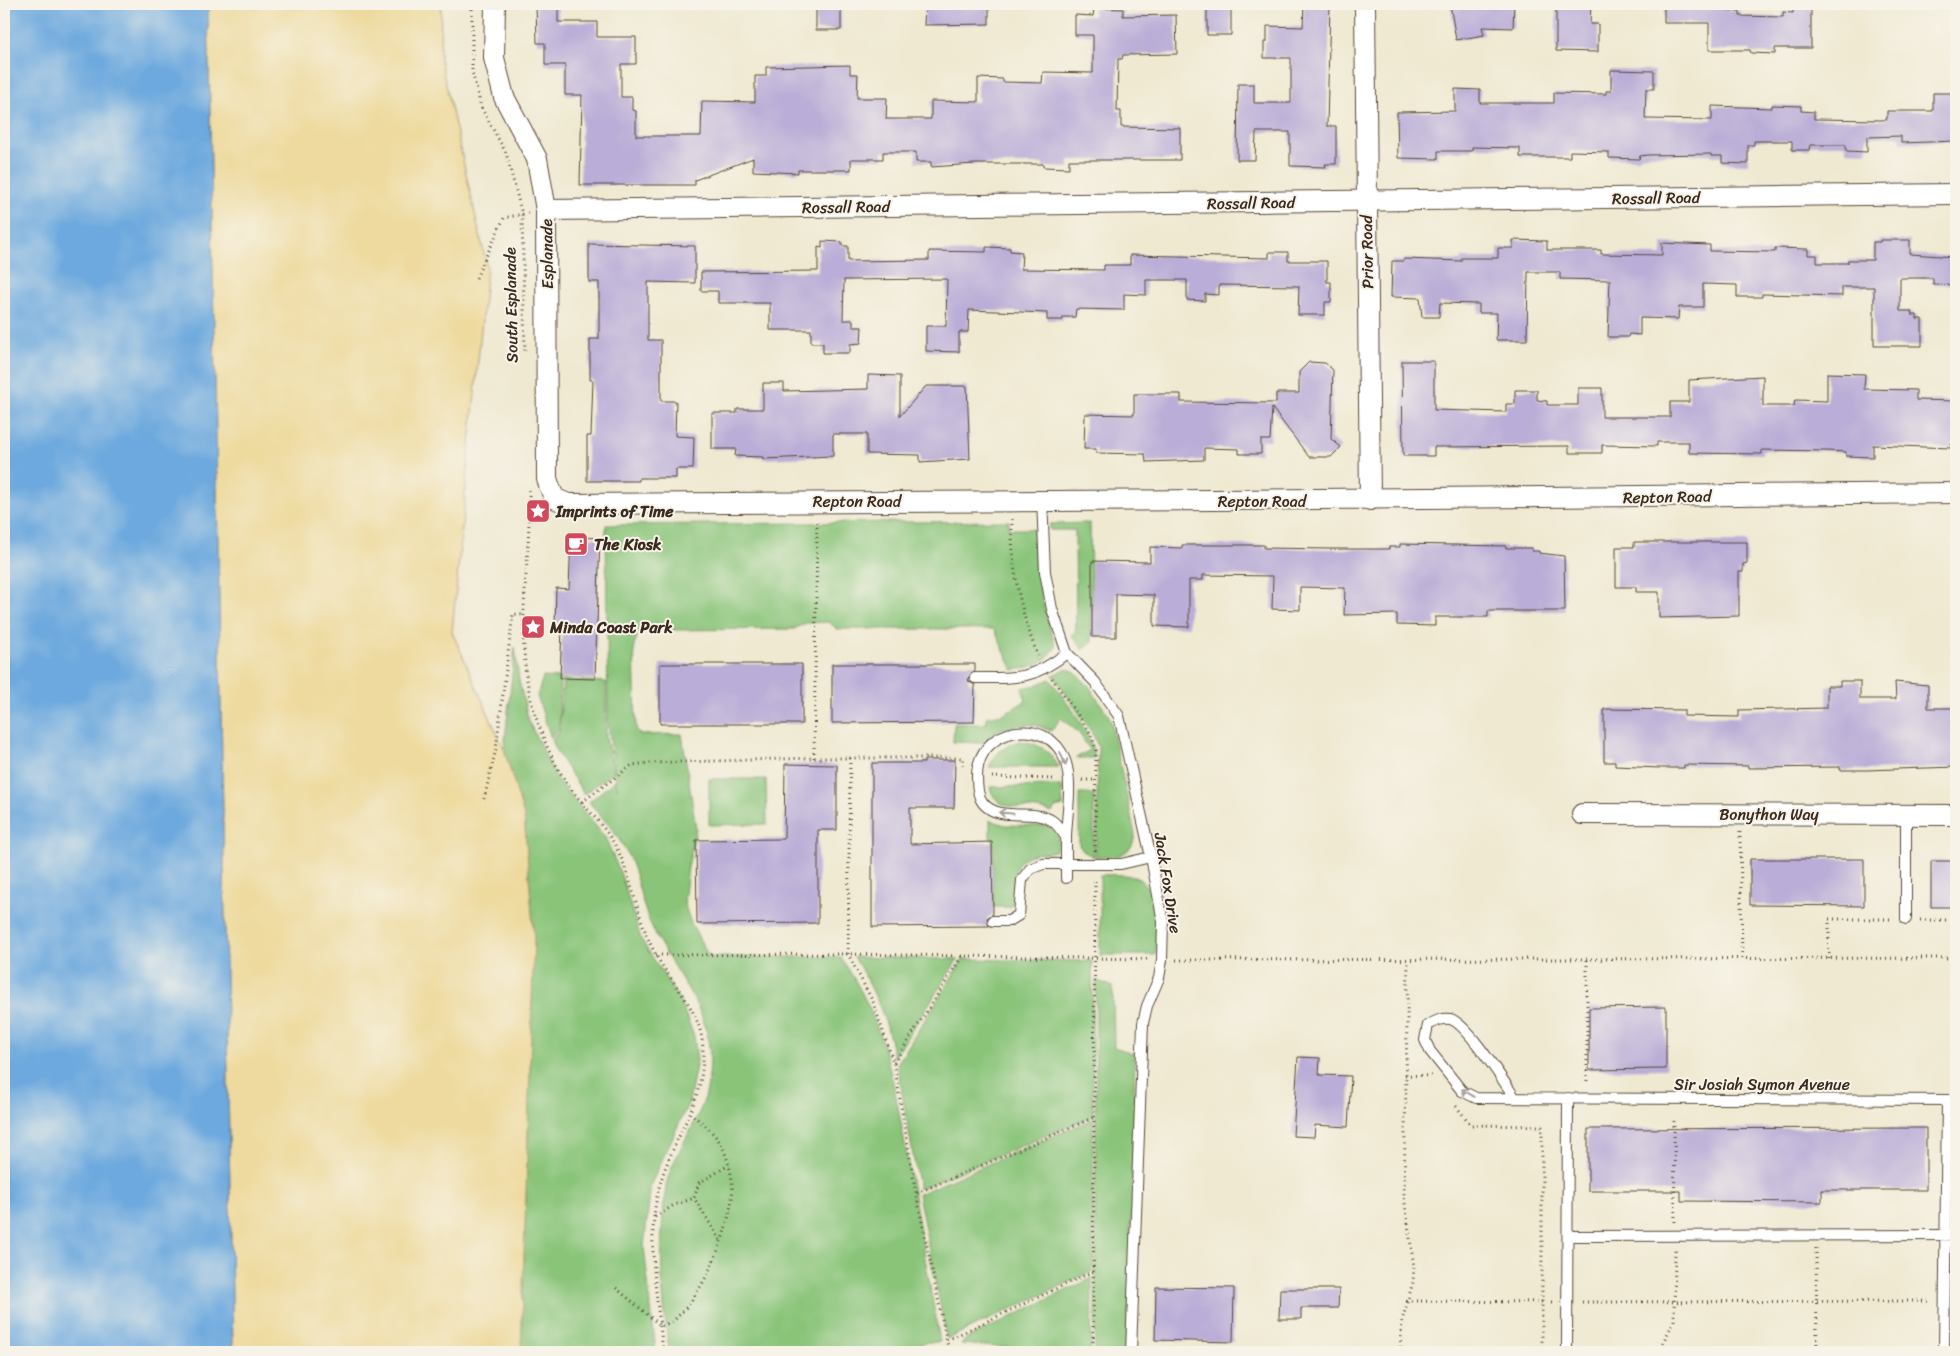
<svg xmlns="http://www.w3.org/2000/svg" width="1960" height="1356" font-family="Sriracha,sans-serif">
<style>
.green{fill:#89c479;stroke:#62774c}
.sand{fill:#eeda9e;stroke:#94825e}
.water{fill:#6da9de;stroke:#546a7e}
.building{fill:#baadd7}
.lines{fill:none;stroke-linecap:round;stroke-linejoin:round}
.service-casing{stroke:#564739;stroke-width:12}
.minor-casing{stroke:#564739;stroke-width:22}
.path{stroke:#564739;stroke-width:3;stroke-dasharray:1 4;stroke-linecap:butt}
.service{stroke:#fff;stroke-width:10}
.minor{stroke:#fff;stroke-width:20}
.oneway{stroke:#a79f9a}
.labels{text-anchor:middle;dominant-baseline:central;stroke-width:4;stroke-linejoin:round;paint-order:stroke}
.street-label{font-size:16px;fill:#3b2a1e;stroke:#f7f3e8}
.poi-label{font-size:16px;font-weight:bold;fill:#3b2a1e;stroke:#f7f3e8;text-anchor:start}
</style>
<rect width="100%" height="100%" fill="#f7f3e8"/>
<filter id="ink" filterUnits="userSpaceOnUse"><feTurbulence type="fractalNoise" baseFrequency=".02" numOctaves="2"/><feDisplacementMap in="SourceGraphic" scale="10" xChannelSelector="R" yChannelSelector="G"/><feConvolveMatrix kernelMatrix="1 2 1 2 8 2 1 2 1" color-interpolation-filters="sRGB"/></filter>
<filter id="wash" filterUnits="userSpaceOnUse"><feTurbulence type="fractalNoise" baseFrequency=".0096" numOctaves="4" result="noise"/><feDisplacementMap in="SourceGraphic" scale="20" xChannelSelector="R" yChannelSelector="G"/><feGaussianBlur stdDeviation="1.12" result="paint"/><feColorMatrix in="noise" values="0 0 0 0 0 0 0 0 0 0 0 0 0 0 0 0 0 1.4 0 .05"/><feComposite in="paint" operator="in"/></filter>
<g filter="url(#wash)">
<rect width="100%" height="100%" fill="#efe9d1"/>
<path class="green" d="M1009 521V529H1033C1035 574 1042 604 1056 646 1046 663 1032 668 1013 670L994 629H837L829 622 806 623 794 629 666 630 660 625H651L639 632 634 645 636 728 640 735 682 734 696 829 688 867 684 903 691 923 709 957H840C888 1024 896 1096 910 1174 920 1230 930 1286 940 1342H927L892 1352H669C663 1305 659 1260 663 1213 664 1201 665 1186 669 1175 680 1142 706 1113 709 1077 716 1009 679 985 653 929 643 910 640 888 633 868 625 842 606 822 589 802L615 780 617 789 608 723 606 525Z
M1090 523 1092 643 1083 650 1072 636 1076 629 1075 530H1050V524Z
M515 647 519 681 529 722 557 779 605 837 621 875 641 939 680 1001 694 1036 697 1060 689 1102 651 1184 644 1247 656 1352H521L534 938 524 816 504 749Z
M1066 669 1074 671 1089 686 1110 718 1135 834C1133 856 1115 858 1096 857L1098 747 1093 734 1053 675Z
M543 677 560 678 559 728 551 738 537 696Z
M1050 679C1064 699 1094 734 1094 758H1076L1090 750 1079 733 1061 718 1051 731 1036 725 1023 724 1000 729 981 743 953 742 954 724H986V717L1003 714 1026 701 1022 688 1036 685Z
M563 680 606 682V738L614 772 584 794 556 751 552 739 559 733Z
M1020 741C1040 744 1049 750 1059 767H989C997 751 1004 747 1020 741Z
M709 779H766L767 824 709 825Z
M1062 786 1063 806 1055 808 1052 813C1031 803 996 816 990 787Z
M1079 794H1094V857L1083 851 1079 845Z
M990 820 1005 825 1049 826C1058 834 1061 840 1055 851 1047 854 1039 852 1031 855 1007 861 1018 889 1011 907H993V838H990Z
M1100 875C1113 875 1127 873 1139 879 1157 887 1159 938 1155 955H1100Z
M854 957 958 959 894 1058C886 1016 876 994 854 957Z
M963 959 1092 961 1093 1116 919 1189 897 1064Z
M1096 980 1113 987 1114 1047 1135 1054 1128 1352H1095Z
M1093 1119V1271L947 1339 918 1194Z
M1092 1278 1091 1352H1035L1021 1349 961 1344 966 1339Z"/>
<path class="sand" d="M208 4H441L440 58 487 267 452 632 504 749 524 816 534 938 521 1352H233Z"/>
<path class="water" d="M4 4H208L233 1352H4Z"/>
<g id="blocks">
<path class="building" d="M536 4H558V22H597V37H636V64H621V97H632V110L636 111V136H701L702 101 755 102V76H766V67L850 65V74H858L857 98H887L886 119H931V101L978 102V78L1003 79V82L1042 83 1043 72 1093 73V35H1075V15L1093 16 1094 8 1123 9V16L1176 15 1177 54 1123 55 1122 59H1118L1117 111H1121V127L1180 128V160H1069V168L1043 167V164H975L931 167V162H916V152H883V159H851V170H798V173L753 171V158L695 180V185H580L582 95H565V65H545V43H537Z
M816 4H841V30H816Z
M925 4H989V24L924 25Z
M1207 4H1231V35H1207Z
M1304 4H1330L1327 126H1336V164H1325L1326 167 1290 166V132H1256L1255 160H1237L1238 84H1254V103H1291V58H1264V42H1267V26L1303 27Z
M1450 4H1514L1513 28 1482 27 1484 35 1456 40Z
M1556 4H1591L1590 24H1598V52L1556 51Z
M1664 4H1730L1729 11H1740V16L1783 17V12L1793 13V4H1811V48H1775V54L1751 53 1750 50H1709V23H1664Z
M1611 70 1654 71V89H1646L1645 119 1712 120V106L1772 108V105L1801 106V111L1814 112V119L1883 120 1887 119V111H1933V93H1956V141L1901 143V136L1867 137V152L1846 151V145H1810L1809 150H1792V141H1754V145H1748V164L1722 163V156H1711V154L1647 155 1640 156 1639 159 1609 158V152L1570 151V157H1520V148L1472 147V151H1438V159L1398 158 1397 112 1455 111V89L1480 90V103H1554V93L1606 94V91H1611Z
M1513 240 1547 241V250H1601V254L1662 255V243L1710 245V251L1775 252V248L1808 249V255H1817V263H1848V260H1873V242H1880V240H1910V254L1956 257V285L1933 284V278H1900V311H1911L1912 315H1917V319H1922V346H1874V287H1842V296L1762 294V297H1737V285L1703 284V307H1679L1678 319 1640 318V335L1629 334 1628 337H1608L1610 280 1560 279V272H1528L1527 340H1496L1497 313H1479V304L1440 303 1439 317H1422L1420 298 1391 297 1392 261H1403L1404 259 1461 261V258H1498V248H1513Z
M822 241 842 242V246H848V261L929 260V251L986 252V247L1010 248V251L1022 252 1021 269 1104 270V265H1130V255L1269 258V252H1288V261H1327V282H1331V302H1325V315H1298L1299 286 1219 285V295L1205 294V301L1187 300V280H1146V295L1124 294V310L1076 309 1075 317H1063V320H1047V313L969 310 968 332H959V352L926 351V326H946L947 279 844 280 843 320H853V327H862L861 343 850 344V353H823V343H811V330H770V303H718V291H701V272L818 271V247L822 248Z
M589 244 695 246V283L648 282V340H661V401H676L675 436 694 437 693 469H676V478H639V481H587V436H591L593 380H590V339H599V282H589Z
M1402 361H1434V410L1506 412V404H1515V390H1537V400L1547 401V405H1578V388H1602V417H1670V402H1689V380L1763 376V406H1794L1795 400 1827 401V373L1865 374 1864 389 1916 390V400L1956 401V437L1955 444H1951V448L1873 445V457L1846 456V452L1826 451 1762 450V454L1689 453V442H1657V446L1602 445V453H1569V446L1434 447V456H1403Z
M1309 362 1325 363 1333 370 1331 439 1341 447 1331 457H1309L1272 408 1270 440H1261V454H1239V449L1204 448V460L1146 462 1145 454 1096 453V449H1084L1085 414 1134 415V394H1181V402L1276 403V393H1299V372Z
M868 375 900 376V416L926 386H967L970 459 920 462V455L867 454V434H833V456L763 459V457L735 456 736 449H712V413H737V409H763V383H784V391L868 389Z
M571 537 600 538 595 679 560 678 562 627 555 626 556 588 569 589Z
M1634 542H1747V563L1743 564V572H1739V616L1659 618V592H1636V587H1616V547H1634Z
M1400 544 1506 546V548H1532V551H1539V553L1564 556 1565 611H1488V617H1435V626L1397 625V614L1344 615 1345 588 1300 587V610L1272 609 1273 576 1203 575V580H1189V627L1154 626V595L1116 594V637H1092V561L1150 562V547L1182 548V545H1264V548L1329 549H1389V547H1400Z
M660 664H802V724H660Z
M832 664H975V671L968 678 969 682 975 685 974 722 832 723Z
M1840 681H1860V699H1896L1895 682 1928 685V708H1956V767L1866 770H1840V767L1748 768V766L1684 765V768H1660L1615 766V762H1604V709L1684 710V716L1739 717V710L1827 708V686H1840Z
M924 760H955L954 808H910V844L992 842 993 914 987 918 989 926 872 927V763H924Z
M785 764 837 765V830H818V923L697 924 696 840 784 839Z
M1750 859H1864V906L1750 905Z
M1931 861H1956V907H1931Z
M1666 1007V1069L1589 1070V1008Z
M1298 1057 1320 1058 1319 1075 1351 1076 1348 1127 1315 1125 1314 1137 1293 1136Z
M1926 1128V1190H1822V1202L1681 1201V1191H1588V1129Z
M1156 1287 1234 1288 1233 1342 1155 1340Z
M1280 1289H1339L1338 1308H1301V1319H1279Z"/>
</g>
</g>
<g filter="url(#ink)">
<use href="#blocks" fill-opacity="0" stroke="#564739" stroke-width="1"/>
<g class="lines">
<defs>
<path id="service" d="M1042 499 1045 572 1052 609 1067 653 1095 682 1119 716 1151 857 1163 922 1162 960 1159 978 1147 1006 1143 1023 1131 1352
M975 678C1017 678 1032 680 1067 653
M1906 815V919
M1066 837C1062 832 1057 823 1051 820 1031 808 1000 823 983 803 978 797 977 786 977 778 976 725 1049 715 1065 760 1073 783 1067 812 1066 836 1066 850 1066 864 1066 878
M993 921H1009L1019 915 1022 880 1030 869 1043 864H1121L1151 857
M1515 1098C1504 1082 1466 1022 1450 1019 1441 1018 1436 1021 1428 1025L1425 1040 1430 1051 1462 1091 1476 1098 1956 1100
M1568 1236 1956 1235
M1567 1352 1568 1098
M1944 1352 1947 1100"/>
<path id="minor" d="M495 4 494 58 504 97 537 159 546 210 547 479 554 498 568 504C1031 501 1493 499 1956 493
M1365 4 1370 500
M546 210 1956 194
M1582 814 1956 815"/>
</defs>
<use href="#service" class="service-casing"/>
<use href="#minor" class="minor-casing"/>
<path class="path" d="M472 4V71L481 107 506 153 522 214 525 354
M476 278 504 218 528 213
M529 490C532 567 510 648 538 723 544 741 553 761 563 777 578 802 602 821 616 847 634 881 637 921 656 955 671 983 697 1006 702 1039 710 1100 671 1136 658 1192 646 1244 658 1300 663 1352
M1012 519C1011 568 1020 611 1038 656
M1052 678 1091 734 1096 750 1095 852
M814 758 817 522
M850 758 848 954 873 1002 894 1064 916 1193 949 1352
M992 777 1055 779
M1082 780H1096
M484 799 496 749 513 614 523 615
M582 802 632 765 648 763 814 758H963V765
M1740 832 1742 959
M1920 920H1956
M656 955 848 954 1147 959
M1829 959V919H1894
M1176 960 1956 958
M1587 960V1084
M894 1063 962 956
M1405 1075 1431 1076
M1456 1106 1471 1125 1542 1126V1352
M1674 1121 1675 1223
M917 1193 1095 1117
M655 1217 674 1205 694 1198
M720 1240 694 1198 699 1183 729 1165
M1816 1248 1817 1352
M616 1288 661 1326C666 1324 673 1322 677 1317 705 1291 727 1236 732 1198 734 1183 730 1167 725 1153 719 1136 705 1125 691 1114
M1406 1301 1554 1302
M1582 1302 1931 1301
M947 1340 1094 1271
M1093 1352 1095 878
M1400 1352 1402 1321 1413 1282 1414 1267 1404 1196 1408 961
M1658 1352 1674 1321 1675 1249"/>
<use href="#service" class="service"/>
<use href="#minor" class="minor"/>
</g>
<defs><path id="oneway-shaft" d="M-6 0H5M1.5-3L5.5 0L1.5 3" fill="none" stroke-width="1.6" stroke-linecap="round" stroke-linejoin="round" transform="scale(1.25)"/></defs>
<g class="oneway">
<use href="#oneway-shaft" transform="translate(1063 759) rotate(68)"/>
<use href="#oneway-shaft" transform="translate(1006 813) rotate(-174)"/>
<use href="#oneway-shaft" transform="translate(1468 1093) rotate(-149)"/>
</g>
</g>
<defs>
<symbol id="sight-square" viewBox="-11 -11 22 22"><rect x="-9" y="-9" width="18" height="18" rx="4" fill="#d1495b" stroke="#f7f3e8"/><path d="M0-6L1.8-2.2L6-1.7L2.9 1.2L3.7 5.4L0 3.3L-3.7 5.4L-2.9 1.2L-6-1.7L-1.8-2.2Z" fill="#fff"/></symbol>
<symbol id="cafe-square" viewBox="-11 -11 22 22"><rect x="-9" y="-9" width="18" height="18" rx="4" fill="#d1495b" stroke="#f7f3e8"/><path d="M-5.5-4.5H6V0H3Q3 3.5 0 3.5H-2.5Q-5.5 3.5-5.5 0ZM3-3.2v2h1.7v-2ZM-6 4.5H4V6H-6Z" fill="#fff"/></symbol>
</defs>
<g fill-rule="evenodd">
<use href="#sight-square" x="524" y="497" width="28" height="28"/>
<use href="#cafe-square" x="562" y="530" width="28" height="28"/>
<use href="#sight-square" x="519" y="613" width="28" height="28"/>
</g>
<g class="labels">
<g class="street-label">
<text transform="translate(1656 198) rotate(-1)">Rossall Road</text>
<text transform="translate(1251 203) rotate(-1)">Rossall Road</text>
<text transform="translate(846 207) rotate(-1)">Rossall Road</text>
<text transform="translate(1367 252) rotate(-91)">Prior Road</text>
<text transform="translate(547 254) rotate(-91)">Esplanade</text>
<text transform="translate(511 305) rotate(-91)">South Esplanade</text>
<text transform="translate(1667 497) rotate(-1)">Repton Road</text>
<text x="857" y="501">Repton Road</text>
<text x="1262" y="501">Repton Road</text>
<text x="1769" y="814">Bonython Way</text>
<text transform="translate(1168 883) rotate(81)">Jack Fox Drive</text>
<text x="1762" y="1084">Sir Josiah Symon Avenue</text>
</g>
<g class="poi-label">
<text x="556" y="511">Imprints of Time</text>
<text x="594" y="544">The Kiosk</text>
<text x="550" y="627">Minda Coast Park</text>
</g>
</g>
<rect width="1960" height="1356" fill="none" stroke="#f7f3e8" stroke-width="20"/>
</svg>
